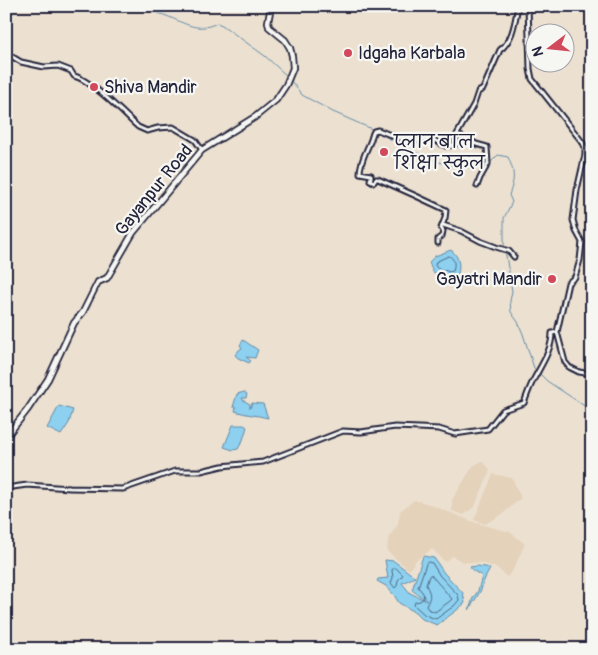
<svg xmlns="http://www.w3.org/2000/svg" width="598" height="655" font-family="Pangolin,'Playpen Sans Deva',sans-serif">
<style>
.built{fill:#e4d2ba}
.water{fill:#8dd0ef;stroke:#628aa7}
.lines{fill:none;stroke-linecap:round;stroke-linejoin:round}
.shore{stroke:#4d6883;stroke-width:1}
.stream{stroke:#628aa7;stroke-width:1}
.street-casing{stroke:#22223b;stroke-width:7}
.secondary-casing{stroke:#22223b;stroke-width:8}
.street{stroke:#f6f6f2;stroke-width:3}
.secondary{stroke:#f6f6f2;stroke-width:4.5}
.poi-dot{fill:#d1495b;stroke:#f6f6f2;stroke-width:2}
.labels{text-anchor:middle;dominant-baseline:central;stroke-width:4.5;stroke-linejoin:round;paint-order:stroke}
.poi-label{font-size:18px;fill:#22223b;stroke:#f6f6f2;text-anchor:start}
.street-label{font-size:18px;fill:#22223b;stroke:#f6f6f2}
</style>
<rect width="100%" height="100%" fill="#ece1d1"/>
<filter id="ink" filterUnits="userSpaceOnUse"><feTurbulence type="fractalNoise" baseFrequency=".02" numOctaves="2"/><feDisplacementMap in="SourceGraphic" scale="10" xChannelSelector="R" yChannelSelector="G"/><feConvolveMatrix kernelMatrix="1 2 1 2 8 2 1 2 1" color-interpolation-filters="sRGB"/></filter>
<g filter="url(#ink)">
<path class="built" d="M482 461 490 469 489 474 475 506 464 515 452 511V500L473 466Z
M493 474 512 478 521 498 503 514 485 524 474 520Z
M414 500 426 503 479 524 510 532 525 544 513 570 507 577 497 568 482 563 463 562 452 556 445 562 432 549 416 560 409 570 387 551 388 539 398 524 400 511Z"/>
<path class="water" d="M451 250C460 257 461 268 456 279L433 272 429 262 435 256Z
M243 340 258 350 255 358 246 357 251 361 249 363 238 358 235 355 239 350 242 348 240 345Z
M244 392 247 394 246 398H242L243 400 250 404V408L252 403 263 404 268 418C257 415 246 415 235 411L236 407H233L237 394Z
M59 406 73 410 69 423 61 435 47 428Z
M233 425H244L247 427 243 440 238 449 233 450 224 447Z
M423 556 434 558 444 573 463 593 465 603 457 610 437 625 422 619 415 612 399 603 394 595 386 586 377 581 378 579 388 578 385 560 394 561 415 577 402 583 410 593 427 601 412 590Z
M477 566 486 567 490 569 485 578 481 590 469 610 473 598 478 591 482 576 472 570 470 567Z"/>
<g class="lines">
<path class="shore" d="M449 256C455 258 455 266 453 271L450 272 437 268 435 265 436 262Z
M428 562 432 563 440 576 458 595 459 600 454 606 436 619 425 615 414 605 415 602 420 601 424 598 423 593 418 587 426 564Z
M396 568 403 575 398 580 397 586 395 588 391 583 393 578 392 570Z
M431 575 452 599 450 601 435 612 428 609 426 606C431 596 431 595 426 585L429 576Z"/>
<path class="stream" d="M118 6 122 10C135 10 148 10 161 14 183 21 195 34 217 23L222 25 265 56 288 77
M291 81 302 95 333 112 374 130
M377 132C410 149 447 174 485 166
M489 164 498 155 508 157C515 173 515 179 509 195L512 202 504 218V244L512 291 510 301 511 312 518 322 523 334 534 368 547 381 592 411"/>
<defs>
<path id="street" d="M528 6 530 69 532 79 583 143 585 148V155L577 190 573 220 576 231 582 242 580 260 575 277 568 283 557 332 565 362 569 367 579 372 592 374
M6 53 21 62 44 67 58 66 71 71 74 76C91 80 124 114 138 127L147 131 158 128 173 127 195 140 202 150
M457 135 470 140 476 144 487 147 488 164 480 178 477 186
M584 161 592 163
M443 225 461 231 480 241 496 247 509 251 514 257
M438 243V239L442 236 443 231 441 228 445 218 446 210 414 195 378 179H376L374 182 370 180 371 177V175L360 173C360 162 366 152 370 142 372 138 372 134 374 131L378 130 393 136 412 141 427 140H434L446 146 455 145 456 143 455 138 474 104 478 92 483 89 500 50C513 41 515 21 518 6
M6 488 27 485 70 488 123 489 175 471H201L222 466 263 462 343 431 361 432 395 427 419 428 439 429 455 434 488 429 503 410 524 403C527 395 530 386 535 377 542 364 552 349 552 333L557 332"/>
<path id="secondary" d="M6 437 28 409 48 379 74 323 83 312 98 282 107 278 133 233 202 150 255 117 276 100 286 85 293 68 292 56 290 48 285 40 269 27 268 22 271 6"/>
</defs>
<use href="#street" class="street-casing"/>
<use href="#secondary" class="secondary-casing"/>
<use href="#street" class="street"/>
<use href="#secondary" class="secondary"/>
</g>
</g>
<g class="poi-dot">
<circle cx="348" cy="53" r="5"/>
<circle cx="94" cy="87" r="5"/>
<circle cx="384" cy="152" r="5"/>
<circle cx="552" cy="279" r="5"/>
</g>
<g class="labels">
<g class="poi-label">
<text x="358" y="53">Idgaha Karbala</text>
<text x="104" y="87">Shiva Mandir</text>
<text x="394" y="142">प्लान बाल<tspan x="394" dy="21">शिक्षा स्कुल</tspan></text>
<text x="542" y="279" text-anchor="end">Gayatri Mandir</text>
</g>
<g class="street-label">
<text transform="translate(154 190) rotate(-51)">Gayanpur Road</text>
</g>
</g>
<rect width="598" height="655" fill="none" stroke="#f6f6f2" stroke-width="25"/>
<rect x="12" y="12" width="573" height="630" fill="none" stroke="#22223b" stroke-width="2" filter="url(#ink)"/>
<g transform="translate(550 48) rotate(254)"><circle r="24" fill="#f6f6f2" stroke="#a1a1a9"/>
<path d="M0-4L9 19L0 12L-9 19Z" fill="#d1495b"/>
<text y="-8" font-size="14" font-weight="bold" text-anchor="middle" fill="#22223b">N</text>
</g>
</svg>
